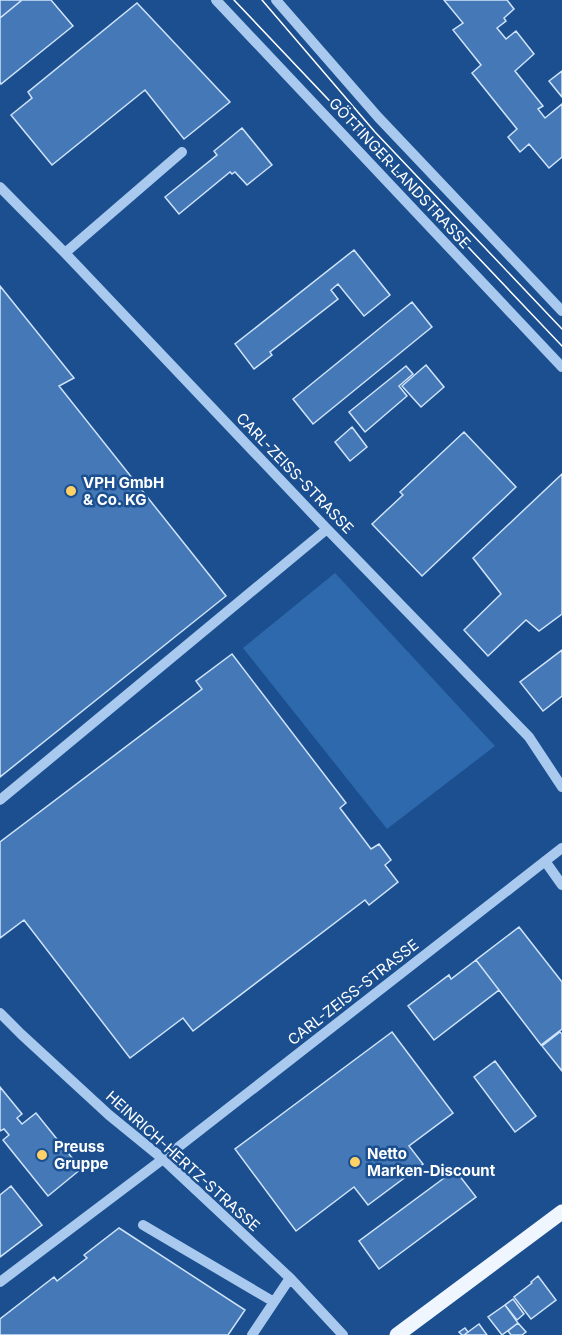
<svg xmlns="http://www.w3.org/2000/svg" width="562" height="1335" font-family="Inter,sans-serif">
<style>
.green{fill:#2e69ad}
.building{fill:#4478b7;stroke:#cfe3fa;stroke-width:1.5}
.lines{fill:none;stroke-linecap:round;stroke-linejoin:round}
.minor{stroke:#a9c9ee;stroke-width:10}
.major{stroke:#f0f6ff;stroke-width:15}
.tram{stroke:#fff;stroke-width:1.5}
.poi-dot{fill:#ffd166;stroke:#1b4f8f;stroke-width:2}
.labels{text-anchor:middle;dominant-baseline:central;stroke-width:5;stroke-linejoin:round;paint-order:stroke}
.street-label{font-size:15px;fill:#fff;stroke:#1b4f8f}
.poi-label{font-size:15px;font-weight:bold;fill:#fff;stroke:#1b4f8f;text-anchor:start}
</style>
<rect width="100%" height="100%" fill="#1b4f8f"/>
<path class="green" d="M335 573 495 746 387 829 243 648Z"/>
<path class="building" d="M0 0H22L0 18Z
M22 0H51L73 26 1 84 0 82V18Z
M444 0H507L514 9 504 18 506 21 497 28 506 39 516 31 534 54 515 71 543 106 538 109 545 118 562 104V157L549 168 529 144 520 152 508 137 517 129 472 73 481 65 453 30 463 23Z
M137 3 230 102 184 139 145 90 52 165 11 115 32 98 28 92Z
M562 71V97L549 81Z
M242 128 272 165 247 185 235 172 232 174 230 172 179 214 165 197 217 155 214 151Z
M354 250 390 295 364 316 338 284 331 290 338 299 270 352 272 355 254 369 235 344Z
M0 286 74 378 59 386 226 596 0 777Z
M412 302 432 327 313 424 293 399Z
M426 365 444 387 421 407 402 386Z
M406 366 413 374 399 386 407 396 365 432 349 412Z
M352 427 367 447 350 461 335 442Z
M464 432 516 487 422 576 372 524 403 495 400 492Z
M562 474V614L539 631 526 620 488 656 464 630 501 594 473 558Z
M562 650V696L543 711 520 682Z
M232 654 346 803 340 808 371 849 379 844 391 860 385 865 398 882 369 905 365 900 193 1031 183 1018 130 1058 24 920 0 938V842L202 689 196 681Z
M519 927 562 982V1029L541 1045 476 960Z
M476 960 499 990 434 1040 408 1006 449 975 451 979Z
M392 1032 453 1113 409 1146 423 1164 368 1205 354 1187 296 1231 235 1149Z
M560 1032 562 1034V1071L542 1046Z
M495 1061 536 1116 515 1132 474 1077Z
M0 1087 22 1114 17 1118 22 1124 36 1113 81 1169 48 1196 3 1140 9 1135 4 1129 0 1131Z
M455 1170 476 1197 379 1269 359 1241Z
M11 1186 42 1225 0 1257V1195Z
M119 1228 245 1310 228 1335H0V1319L54 1277 57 1281 87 1258 84 1255Z
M538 1276 556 1300 531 1319 514 1297 532 1283 531 1282Z
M513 1299 524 1314 517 1320 505 1305Z
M505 1305 518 1323 502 1335 488 1317Z
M518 1323 526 1332 522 1335H511L508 1331Z
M479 1324 487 1335H464L468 1332Z
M465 1328 468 1332 464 1335H462L459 1332Z"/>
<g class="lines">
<path class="minor" d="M216 0 562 367
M276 0 378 117 562 311
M0 187 65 253 327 529 529 737 562 787
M65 253 182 152
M0 800 327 529
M545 861 562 885
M0 1013 21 1034 109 1115 163 1159 290 1278 343 1335
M143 1225 274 1302
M0 1282 163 1159 562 848
M252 1335 290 1278"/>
<path class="major" d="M397 1335 562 1212"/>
<path class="tram" d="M234 0 562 346
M262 0 375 132 562 329"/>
</g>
<g class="poi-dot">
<circle cx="71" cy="491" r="6"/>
<circle cx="42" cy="1155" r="6"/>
<circle cx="355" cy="1162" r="6"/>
</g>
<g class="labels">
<g class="street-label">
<text transform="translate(400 173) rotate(47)">GÖTTINGER LANDSTRASSE</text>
<text transform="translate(295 473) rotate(46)">CARL-ZEISS-STRASSE</text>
<text transform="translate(353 992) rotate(-38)">CARL-ZEISS-STRASSE</text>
<text transform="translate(183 1161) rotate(42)">HEINRICH-HERTZ-STRASSE</text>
</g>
<g class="poi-label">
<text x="83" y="482">VPH GmbH<tspan x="83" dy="17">&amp; Co. KG</tspan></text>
<text x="54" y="1146">Preuss<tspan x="54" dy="17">Gruppe</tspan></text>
<text x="367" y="1153">Netto<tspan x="367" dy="17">Marken-Discount</tspan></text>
</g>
</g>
</svg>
